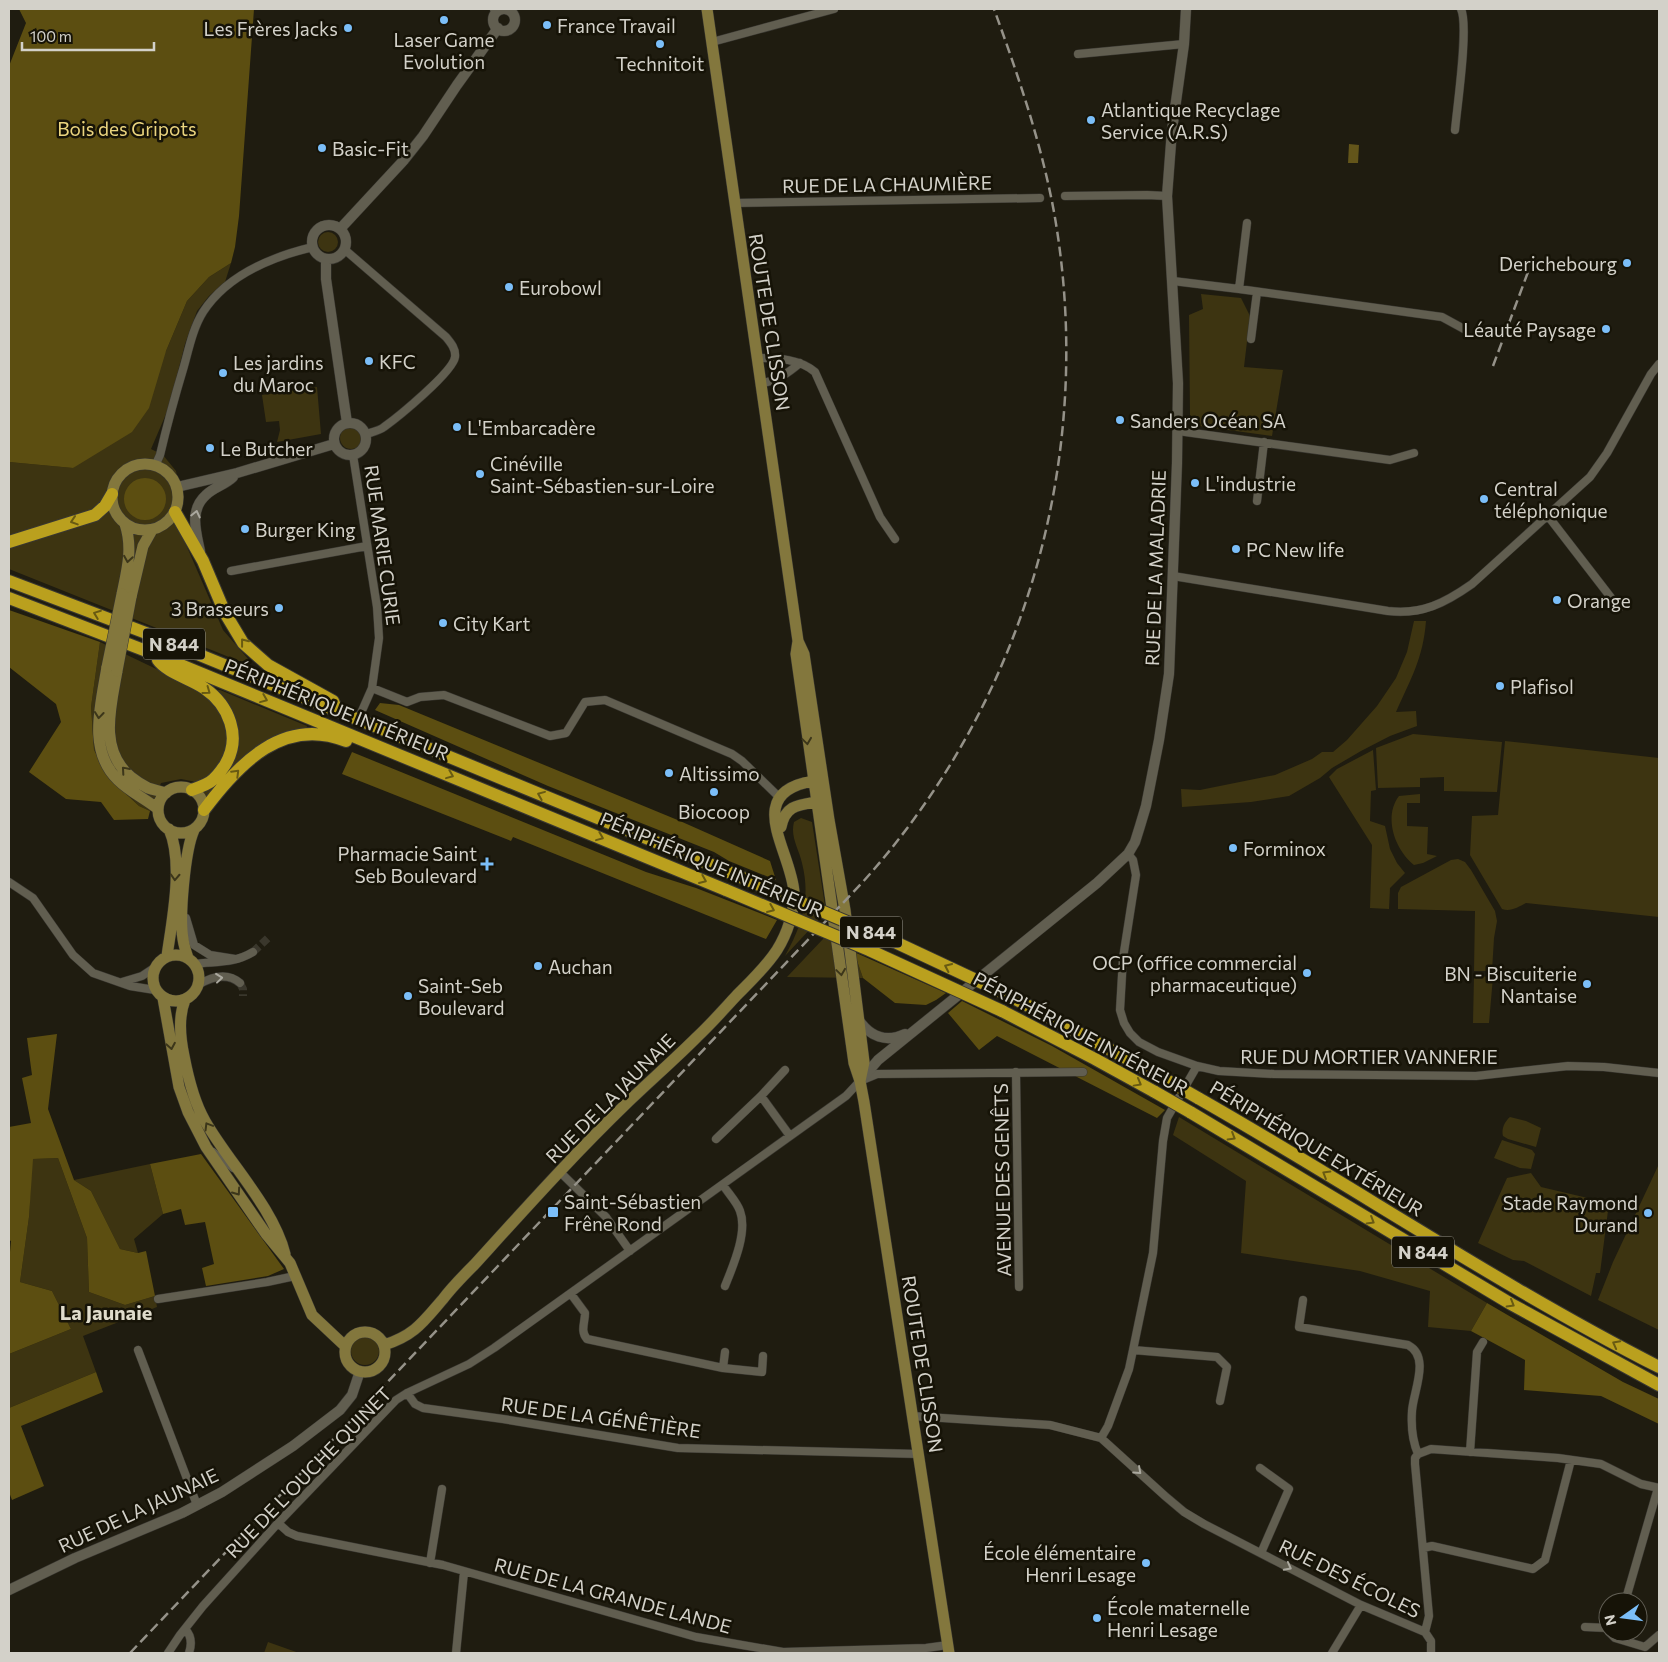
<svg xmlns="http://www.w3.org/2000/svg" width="1668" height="1662" font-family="Commissioner,sans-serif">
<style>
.green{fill:#3d3411}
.forest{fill:#5c4e11}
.water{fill:#63551a}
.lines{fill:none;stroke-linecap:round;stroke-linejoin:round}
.minor-tunnel{stroke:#3a372c;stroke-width:8;stroke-dasharray:8 4;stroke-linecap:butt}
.minor-casing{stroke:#393731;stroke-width:9}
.tertiary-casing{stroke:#393731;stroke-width:11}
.secondary-casing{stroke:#393731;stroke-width:12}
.trunk-casing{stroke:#393731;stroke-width:14}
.minor{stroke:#615e50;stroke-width:8}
.tertiary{stroke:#615e50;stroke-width:10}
.secondary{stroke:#83773d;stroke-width:11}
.trunk{stroke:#baa01e;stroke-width:12}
.rail{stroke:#959289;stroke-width:2.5;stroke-dasharray:10 5;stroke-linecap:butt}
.secondary-bridge-casing{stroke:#393731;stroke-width:12;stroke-linecap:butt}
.trunk-bridge-casing{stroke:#393731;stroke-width:14;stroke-linecap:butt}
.secondary-bridge{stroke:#83773d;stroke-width:11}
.trunk-bridge{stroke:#baa01e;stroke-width:12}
.oneway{stroke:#aba99f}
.oneway2{stroke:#685a12}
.oneway3{stroke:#3c361a}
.poi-dot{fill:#7bbef8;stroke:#161307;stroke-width:2}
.labels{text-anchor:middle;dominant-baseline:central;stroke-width:5;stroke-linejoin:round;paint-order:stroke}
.shield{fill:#161307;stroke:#9a988f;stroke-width:1}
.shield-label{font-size:18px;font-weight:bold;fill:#d3d1c9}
.poi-label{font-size:19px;fill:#d3d1c9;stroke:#161307;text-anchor:start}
.park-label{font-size:19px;fill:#ead47e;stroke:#161307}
.street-label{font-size:19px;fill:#d3d1c9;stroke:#161307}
.neighbourhood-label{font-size:20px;font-weight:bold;fill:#e0dccc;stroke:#161307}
</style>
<rect width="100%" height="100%" fill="#1f1c10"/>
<path class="green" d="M318 242a10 10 0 1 1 20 0a10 10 0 1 1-20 0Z
M231 263 225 282 209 296 197 311 185 344 169 407 151 449 163 455 176 471 183 503 181 516 184 540 223 630 250 661 249 665 9 569V462L73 468 166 351 187 301 209 277Z
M1201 294 1241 298 1250 316 1244 367 1283 370 1272 436 1199 426 1190 415 1189 315 1203 309Z
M317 387 321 434 277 442 280 430 279 421 266 422 262 395Z
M340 438a11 11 0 1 1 22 0a11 11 0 1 1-22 0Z
M1414 621H1426C1423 659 1411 678 1396 712L1416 711 1417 726 1390 736 1361 751 1332 768 1320 778 1289 796 1251 802 1182 807 1181 789 1200 790 1275 775 1312 759 1322 752H1333L1347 740 1377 706 1396 678 1407 652Z
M100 642 198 689 220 690 307 726 304 736 288 739 247 767 211 808 196 782 181 779 161 783 150 811 139 806 110 778 94 750 91 707Z
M1413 734 1502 742 1497 792 1444 791V777L1420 778V787L1378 788 1376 748Z
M1505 741 1659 758V917L1526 903C1518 907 1511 912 1502 909L1470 855 1472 816 1498 815Z
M1373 750 1376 790 1371 791 1370 821 1385 826 1390 849 1397 863 1405 873 1390 888 1389 909 1370 908 1372 845 1329 777 1337 769Z
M1420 794V803H1407V826L1428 827 1427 854 1437 856 1423 863 1414 865C1395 850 1383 817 1399 796Z
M801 818 812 822 826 912 785 956C802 925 811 899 802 863 799 849 790 837 794 822Z
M1458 859 1465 862 1471 870 1495 911 1497 921 1494 938 1492 971H1474L1475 911 1398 909V893L1401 887 1451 860Z
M824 938 854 952 863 978 787 977Z
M1474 976 1493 977 1489 1023H1473Z
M1179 1117 1487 1303 1471 1331 1428 1327 1430 1291 1360 1271 1241 1253 1246 1181 1173 1135Z
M1510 1117 1526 1121 1541 1128 1536 1147 1508 1139 1503 1136C1501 1129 1505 1121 1510 1117Z
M1502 1140 1532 1150 1535 1154 1531 1169 1520 1168 1494 1158Z
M58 1158 87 1238 89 1292 125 1305 155 1296 157 1307 83 1336 96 1372 9 1408V1354L71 1329 52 1291 20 1282 29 1217 32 1159Z
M150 1164 163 1214 134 1239 138 1253 120 1249 91 1191 74 1180Z
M1659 1164V1330L1598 1300 1613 1262Z
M1531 1173 1541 1187 1609 1203 1600 1273H1596L1591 1296 1524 1261 1513 1260 1478 1243 1507 1178Z
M351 1351a14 14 0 1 1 28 0a14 14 0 1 1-28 0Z
M268 1642 299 1653H264Z"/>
<path class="forest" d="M19 9H254L239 216 235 247 231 263 209 277 187 301 166 351 149 408 132 432 73 468 9 462V66L26 23Z
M124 499a21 21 0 1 1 42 0a21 21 0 1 1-42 0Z
M9 610 100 642 91 707 94 750 110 779 139 806 150 811 148 819 114 820 101 802 66 799 29 772 61 722 56 704 9 667Z
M380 703 399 705 680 821 770 861 776 880 729 861 714 852 548 786 375 710Z
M352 752 646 872 696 888 777 920 766 939 513 837 511 841 342 774Z
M854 952 946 993 936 1000 926 1005 895 1003 863 978Z
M962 1001 1052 1046 1165 1110 1157 1118 997 1036 979 1050 948 1013Z
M57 1034 48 1109 74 1180 91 1191 120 1249 138 1253 146 1251 155 1296 125 1305 89 1292 87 1238 58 1158 33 1159 29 1217 20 1282 52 1291 71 1329 9 1354V1263L11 1241 9 1240V1127L31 1123 22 1078 32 1075 27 1038Z
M201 1154 284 1269 268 1276 206 1286 202 1268 214 1264 205 1222 185 1225 181 1209 163 1214 150 1164Z
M1487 1303 1623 1382 1659 1399V1424L1601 1396 1524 1390 1525 1360 1471 1331Z
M96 1372 103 1392 21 1426 44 1486 12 1500 9 1492V1408Z"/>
<path class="water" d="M1349 144 1359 145 1358 163H1348Z"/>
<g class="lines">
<path class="minor-tunnel" d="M253 952 268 938
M240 983 243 989V996"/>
<defs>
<path id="minor" d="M494 9 497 12
M712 42 834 9
M1078 54 1184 44
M1455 130C1457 107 1469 26 1461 9
M1065 196 1147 195 1167 196
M734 203 1040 198
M344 249 446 337C451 343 456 349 455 357 453 372 398 417 384 427 379 431 372 432 366 434
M1173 281 1239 289 1442 317 1464 329
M1239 289 1247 223
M1251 339 1257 292
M758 358C778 358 800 359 815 372L880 517 895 539
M762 383C777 381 788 373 800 363
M1178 431 1390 460 1414 453
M353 455 377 607 379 638 372 688 357 722
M155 466 160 455C167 425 175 396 184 366 189 348 193 328 203 312 227 275 271 257 313 247
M1257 501 1264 442
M1548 516 1619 608
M231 571 367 546
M1173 576 1388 611C1422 615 1445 603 1472 584L1590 477 1607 453 1651 374 1659 364
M372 688 407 702 420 697 444 695 550 736 566 733 585 702 605 700 732 754 742 761 779 797
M1128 854 1133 860 1136 875 1123 958 1120 1010 1124 1023 1130 1033 1139 1042 1158 1052 1197 1066 1219 1071 1274 1074 1476 1076 1568 1066 1604 1067 1659 1073
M9 882 33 898 73 955 93 973 130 986 155 990
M186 918 194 945 210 955 235 959
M194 964C216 961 233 964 253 952
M122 982 142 976 154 968
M198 985C211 977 227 972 240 983
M785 1070 761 1096 790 1136
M1016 1072 1019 1287
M716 1139 761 1096
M213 1152 233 1168
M560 1172 606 1217 630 1251
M723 1185C728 1193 737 1202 740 1211 748 1232 733 1266 725 1286
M571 1294 585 1313C585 1323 580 1331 587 1339L723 1368 725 1352
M158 1299 267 1282 295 1276
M1303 1300 1299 1327 1408 1345C1431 1357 1413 1392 1412 1411 1411 1426 1412 1440 1418 1454
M138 1350 197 1505
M1133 1350 1217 1357 1227 1367 1220 1401
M723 1368 762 1372 763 1356
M407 1393 415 1404 423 1408 503 1419 678 1448 919 1454
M912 1416 1050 1425 1101 1438 1165 1496 1184 1512 1204 1524 1361 1605 1425 1632
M1101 1438 1108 1426 1129 1369 1133 1350 1153 1253 1163 1141 1167 1118 1197 1066
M1470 1452 1477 1352 1483 1342
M1418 1454 1431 1449 1558 1458 1601 1464 1641 1484 1659 1488
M1418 1454 1415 1458V1464L1429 1616 1425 1632 1431 1641V1653
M1260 1468 1289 1489 1261 1553
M278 1523 288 1532 297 1536 443 1565 696 1637 742 1645 783 1652 926 1648 948 1645
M1423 1548 1432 1546 1533 1569 1545 1560 1571 1460
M430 1563 442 1489
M1625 1602 1658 1488
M1585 1627 1608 1628
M185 1629C192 1636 192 1644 189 1653
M1609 1632 1615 1638 1645 1647 1659 1635
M168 1653 180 1635 203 1606 278 1523 396 1400 407 1393 469 1364 494 1348 846 1096 860 1081 877 1074 1083 1072
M456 1653 464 1572
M1332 1653 1361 1605"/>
<path id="tertiary" d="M493 20a11 11 0 1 1 22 0a11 11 0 1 1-22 0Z
M312 242a17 17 0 1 1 34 0a17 17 0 1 1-34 0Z
M340 229 404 160 423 136 457 85 498 28
M326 259V279L347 423
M334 439a16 16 0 1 1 32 0a16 16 0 1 1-32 0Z
M177 487 237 473 334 444
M200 551C196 532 189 510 206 495 214 487 225 485 233 477
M858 1019C870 1037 886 1043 905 1034
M861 1080 878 1060 1097 883 1128 854 1135 842 1140 826 1146 806 1159 740 1169 674 1177 463 1178 383 1167 196 1172 130 1184 44 1186 9
M9 1590 75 1558 182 1513 222 1492 293 1446 340 1410 352 1395 360 1371"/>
<path id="secondary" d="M707 9 798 641 804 654 829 820 845 910 864 1062 860 1081
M112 497a33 33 0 1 1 66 0a33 33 0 1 1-66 0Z
M122 594C127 570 133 548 125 524
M131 597 143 546 152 530
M798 641 796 654 854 1063 860 1081 864 1102 949 1653
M107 667C101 704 87 750 118 780 130 792 146 799 158 809
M117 671C111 706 98 750 131 777 136 781 142 785 148 788 154 790 160 791 166 793
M158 810a23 23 0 1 1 46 0a23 23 0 1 1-46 0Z
M781 827C785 806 797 805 816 802
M153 978a23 23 0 1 1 46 0a23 23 0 1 1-46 0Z
M167 956C172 920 184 863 169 829
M188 958C186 952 184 946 183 939 179 916 185 850 194 830
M163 998 179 1087 188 1112 206 1147 266 1234 290 1263 312 1315 345 1346
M185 1000C178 1017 180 1037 184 1056 188 1077 194 1102 205 1121 229 1163 273 1207 285 1254
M345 1352a20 20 0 1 1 40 0a20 20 0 1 1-40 0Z
M384 1345C415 1335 423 1322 443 1299 452 1287 463 1276 474 1265 524 1210 574 1154 628 1102 651 1080 675 1059 697 1037 711 1024 724 1009 737 995 751 981 766 967 777 950 787 934 795 911 794 892 791 850 742 793 813 781"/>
<path id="trunk" d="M175 512 203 561 225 613 243 643 268 665 333 701 335 706
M9 542 95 515 105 506 112 494
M9 581 146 633 337 711
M9 598 154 654 726 890
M158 660C166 672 191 679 204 688 229 705 242 737 225 765 221 771 216 778 210 782 204 786 198 787 192 790
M372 725 731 873
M204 810C239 763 284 716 346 741
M1008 995 1163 1078
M1002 1011 1095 1059 1155 1092
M1198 1098C1353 1186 1500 1286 1659 1367
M1190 1112 1511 1304 1659 1385"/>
</defs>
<use href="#minor" class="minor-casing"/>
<use href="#tertiary" class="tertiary-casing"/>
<use href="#secondary" class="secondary-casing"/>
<use href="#trunk" class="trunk-casing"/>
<use href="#minor" class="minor"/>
<use href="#tertiary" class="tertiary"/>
<use href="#secondary" class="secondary"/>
<use href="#trunk" class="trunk"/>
<path class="rail" d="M1493 366 1528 272
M130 1653 861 884C1026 702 1097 454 1054 212 1041 142 1018 75 994 9"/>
<defs>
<path id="secondary-bridge" d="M107 667 122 594
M117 671 131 597"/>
<path id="trunk-bridge" d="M337 711 372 725
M731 873 897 943 1008 995
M726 890 869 950 1002 1011
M1163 1078 1198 1098
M1155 1092 1190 1112"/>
</defs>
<use href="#secondary-bridge" class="secondary-bridge-casing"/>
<use href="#trunk-bridge" class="trunk-bridge-casing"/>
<use href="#secondary-bridge" class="secondary-bridge"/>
<use href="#trunk-bridge" class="trunk-bridge"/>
</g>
<defs><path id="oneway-chevron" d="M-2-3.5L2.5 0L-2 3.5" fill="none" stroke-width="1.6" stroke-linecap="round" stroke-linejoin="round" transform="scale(1.25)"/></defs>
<g class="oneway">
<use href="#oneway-chevron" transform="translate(196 514) rotate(-77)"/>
<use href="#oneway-chevron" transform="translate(219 978) rotate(-6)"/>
<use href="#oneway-chevron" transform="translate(1138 1471) rotate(42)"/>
<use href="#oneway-chevron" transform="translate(1288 1567) rotate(28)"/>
</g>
<g class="oneway2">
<use href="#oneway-chevron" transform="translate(74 521) rotate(162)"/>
<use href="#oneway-chevron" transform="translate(97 614) rotate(-159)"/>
<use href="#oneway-chevron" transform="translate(244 642) rotate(-128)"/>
<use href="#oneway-chevron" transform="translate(207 691) rotate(36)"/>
<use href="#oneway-chevron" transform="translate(264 699) rotate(22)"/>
<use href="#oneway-chevron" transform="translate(236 773) rotate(-45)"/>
<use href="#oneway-chevron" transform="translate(450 775) rotate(22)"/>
<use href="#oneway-chevron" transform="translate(541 795) rotate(-158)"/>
<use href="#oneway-chevron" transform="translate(600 837) rotate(22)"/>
<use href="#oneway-chevron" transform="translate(703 880) rotate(23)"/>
<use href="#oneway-chevron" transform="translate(771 909) rotate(23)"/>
<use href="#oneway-chevron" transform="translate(948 967) rotate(-155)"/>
<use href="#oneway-chevron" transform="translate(1138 1083) rotate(29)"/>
<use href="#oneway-chevron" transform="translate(1232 1137) rotate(31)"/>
<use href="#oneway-chevron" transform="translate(1326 1174) rotate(-149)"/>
<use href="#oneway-chevron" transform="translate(1371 1221) rotate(31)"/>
<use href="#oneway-chevron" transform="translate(1511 1304) rotate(30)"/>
<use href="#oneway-chevron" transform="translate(1616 1344) rotate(-152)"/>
</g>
<g class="oneway3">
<use href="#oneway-chevron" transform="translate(128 559) rotate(99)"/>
<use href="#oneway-chevron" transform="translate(99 715) rotate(96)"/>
<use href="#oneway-chevron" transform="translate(807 741) rotate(82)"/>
<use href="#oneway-chevron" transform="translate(125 770) rotate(-131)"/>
<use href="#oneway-chevron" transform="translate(175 877) rotate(93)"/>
<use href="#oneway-chevron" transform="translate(841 972) rotate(82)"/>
<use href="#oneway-chevron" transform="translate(171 1046) rotate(80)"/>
<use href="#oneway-chevron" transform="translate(208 1126) rotate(-121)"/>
<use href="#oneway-chevron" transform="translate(237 1192) rotate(55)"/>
</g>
<g class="poi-dot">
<circle cx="444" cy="20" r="5"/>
<circle cx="547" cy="25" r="5"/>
<circle cx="348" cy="28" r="5"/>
<circle cx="660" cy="44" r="5"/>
<circle cx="1091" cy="120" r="5"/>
<circle cx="322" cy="148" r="5"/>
<circle cx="1627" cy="263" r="5"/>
<circle cx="509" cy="287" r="5"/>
<circle cx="1606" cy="329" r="5"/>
<circle cx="369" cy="361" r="5"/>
<circle cx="223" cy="373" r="5"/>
<circle cx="1120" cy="420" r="5"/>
<circle cx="457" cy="427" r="5"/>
<circle cx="210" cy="448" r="5"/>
<circle cx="480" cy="474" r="5"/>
<circle cx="1195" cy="483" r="5"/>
<circle cx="1484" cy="499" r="5"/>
<circle cx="245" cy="529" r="5"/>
<circle cx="1236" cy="549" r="5"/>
<circle cx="1557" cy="600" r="5"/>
<circle cx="279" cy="608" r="5"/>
<circle cx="443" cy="623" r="5"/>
<circle cx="1500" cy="686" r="5"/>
<circle cx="669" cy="773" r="5"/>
<circle cx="714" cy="792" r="5"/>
<circle cx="1233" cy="848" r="5"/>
<path d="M484.5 856.5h5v5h5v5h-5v5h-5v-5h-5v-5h5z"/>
<circle cx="538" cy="966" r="5"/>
<circle cx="1307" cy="973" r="5"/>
<circle cx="1587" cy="984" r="5"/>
<circle cx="408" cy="996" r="5"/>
<rect x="547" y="1206" width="12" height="12" rx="2.5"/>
<circle cx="1648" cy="1213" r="5"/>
<circle cx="1146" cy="1563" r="5"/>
<circle cx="1097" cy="1618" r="5"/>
</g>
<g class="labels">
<g class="shield">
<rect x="143" y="628.5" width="62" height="31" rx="4"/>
<rect x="840" y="916.5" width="62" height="31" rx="4"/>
<rect x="1392" y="1236.5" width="62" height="31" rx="4"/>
</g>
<g class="shield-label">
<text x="174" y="644">N 844</text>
<text x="871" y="932">N 844</text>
<text x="1423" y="1252">N 844</text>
</g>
<g class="poi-label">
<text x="557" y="25">France Travail</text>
<text x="338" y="28" text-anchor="end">Les Frères Jacks</text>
<text x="444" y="39" text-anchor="middle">Laser Game<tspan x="444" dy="22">Evolution</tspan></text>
<text x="660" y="63" text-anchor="middle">Technitoit</text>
<text x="1101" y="109">Atlantique Recyclage<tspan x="1101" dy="22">Service (A.R.S)</tspan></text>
<text x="332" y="148">Basic-Fit</text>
<text x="1617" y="263" text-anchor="end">Derichebourg</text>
<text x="519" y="287">Eurobowl</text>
<text x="1596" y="329" text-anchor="end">Léauté Paysage</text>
<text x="379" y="361">KFC</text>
<text x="233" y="362">Les jardins<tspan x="233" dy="22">du Maroc</tspan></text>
<text x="1130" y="420">Sanders Océan SA</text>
<text x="467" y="427">L'Embarcadère</text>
<text x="220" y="448">Le Butcher</text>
<text x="490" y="463">Cinéville<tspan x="490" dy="22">Saint-Sébastien-sur-Loire</tspan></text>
<text x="1205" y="483">L'industrie</text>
<text x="1494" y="488">Central<tspan x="1494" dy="22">téléphonique</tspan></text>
<text x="255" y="529">Burger King</text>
<text x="1246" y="549">PC New life</text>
<text x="1567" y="600">Orange</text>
<text x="269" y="608" text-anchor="end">3 Brasseurs</text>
<text x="453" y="623">City Kart</text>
<text x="1510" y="686">Plafisol</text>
<text x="679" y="773">Altissimo</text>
<text x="714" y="811" text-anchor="middle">Biocoop</text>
<text x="1243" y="848">Forminox</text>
<text x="477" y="853" text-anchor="end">Pharmacie Saint<tspan x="477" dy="22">Seb Boulevard</tspan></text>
<text x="1297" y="962" text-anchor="end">OCP (office commercial<tspan x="1297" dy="22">pharmaceutique)</tspan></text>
<text x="548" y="966">Auchan</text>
<text x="1577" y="973" text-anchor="end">BN - Biscuiterie<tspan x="1577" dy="22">Nantaise</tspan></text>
<text x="418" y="985">Saint-Seb<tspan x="418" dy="22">Boulevard</tspan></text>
<text x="564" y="1201">Saint-Sébastien<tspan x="564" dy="22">Frêne Rond</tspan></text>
<text x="1638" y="1202" text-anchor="end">Stade Raymond<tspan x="1638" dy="22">Durand</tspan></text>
<text x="1136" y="1552" text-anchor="end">École élémentaire<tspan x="1136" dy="22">Henri Lesage</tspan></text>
<text x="1107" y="1607">École maternelle<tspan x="1107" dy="22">Henri Lesage</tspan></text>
</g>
<g class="park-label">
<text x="127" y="128">Bois des Gripots</text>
</g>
<g class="street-label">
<text transform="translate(887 184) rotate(-1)">RUE DE LA CHAUMIÈRE</text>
<text transform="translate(770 322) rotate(81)">ROUTE DE CLISSON</text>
<text transform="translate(383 545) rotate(82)">RUE MARIE CURIE</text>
<text transform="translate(1155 568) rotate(-88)">RUE DE LA MALADRIE</text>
<text transform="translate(337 709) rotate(22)">PÉRIPHÉRIQUE INTÉRIEUR</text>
<text transform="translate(712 864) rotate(23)">PÉRIPHÉRIQUE INTÉRIEUR</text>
<text transform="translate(1081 1033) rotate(28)">PÉRIPHÉRIQUE INTÉRIEUR</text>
<text x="1369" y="1056">RUE DU MORTIER VANNERIE</text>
<text transform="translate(610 1098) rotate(-45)">RUE DE LA JAUNAIE</text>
<text transform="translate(1317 1148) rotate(31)">PÉRIPHÉRIQUE EXTÉRIEUR</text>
<text transform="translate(1002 1180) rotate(-91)">AVENUE DES GENÊTS</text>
<text transform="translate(923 1364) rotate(81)">ROUTE DE CLISSON</text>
<text transform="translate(601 1417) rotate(8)">RUE DE LA GÉNÊTIÈRE</text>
<text transform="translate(308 1472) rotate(-46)">RUE DE L'OUCHE QUINET</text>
<text transform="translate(138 1510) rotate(-25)">RUE DE LA JAUNAIE</text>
<text transform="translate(1350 1578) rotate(26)">RUE DES ÉCOLES</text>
<text transform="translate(613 1595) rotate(15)">RUE DE LA GRANDE LANDE</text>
</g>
<g class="neighbourhood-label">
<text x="106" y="1312">La Jaunaie</text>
</g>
</g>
<rect width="1668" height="1662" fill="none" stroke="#d3d1c9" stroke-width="20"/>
<g transform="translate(1623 1617) rotate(256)"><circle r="24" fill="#161307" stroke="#625f55"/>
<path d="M0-4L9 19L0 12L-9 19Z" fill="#7bbef8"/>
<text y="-8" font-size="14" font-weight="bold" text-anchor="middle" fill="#d3d1c9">N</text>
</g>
<path d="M22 42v8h132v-8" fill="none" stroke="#d3d1c9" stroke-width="2.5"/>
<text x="30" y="42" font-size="15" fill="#d3d1c9" stroke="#161307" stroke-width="4" paint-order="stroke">100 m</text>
</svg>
